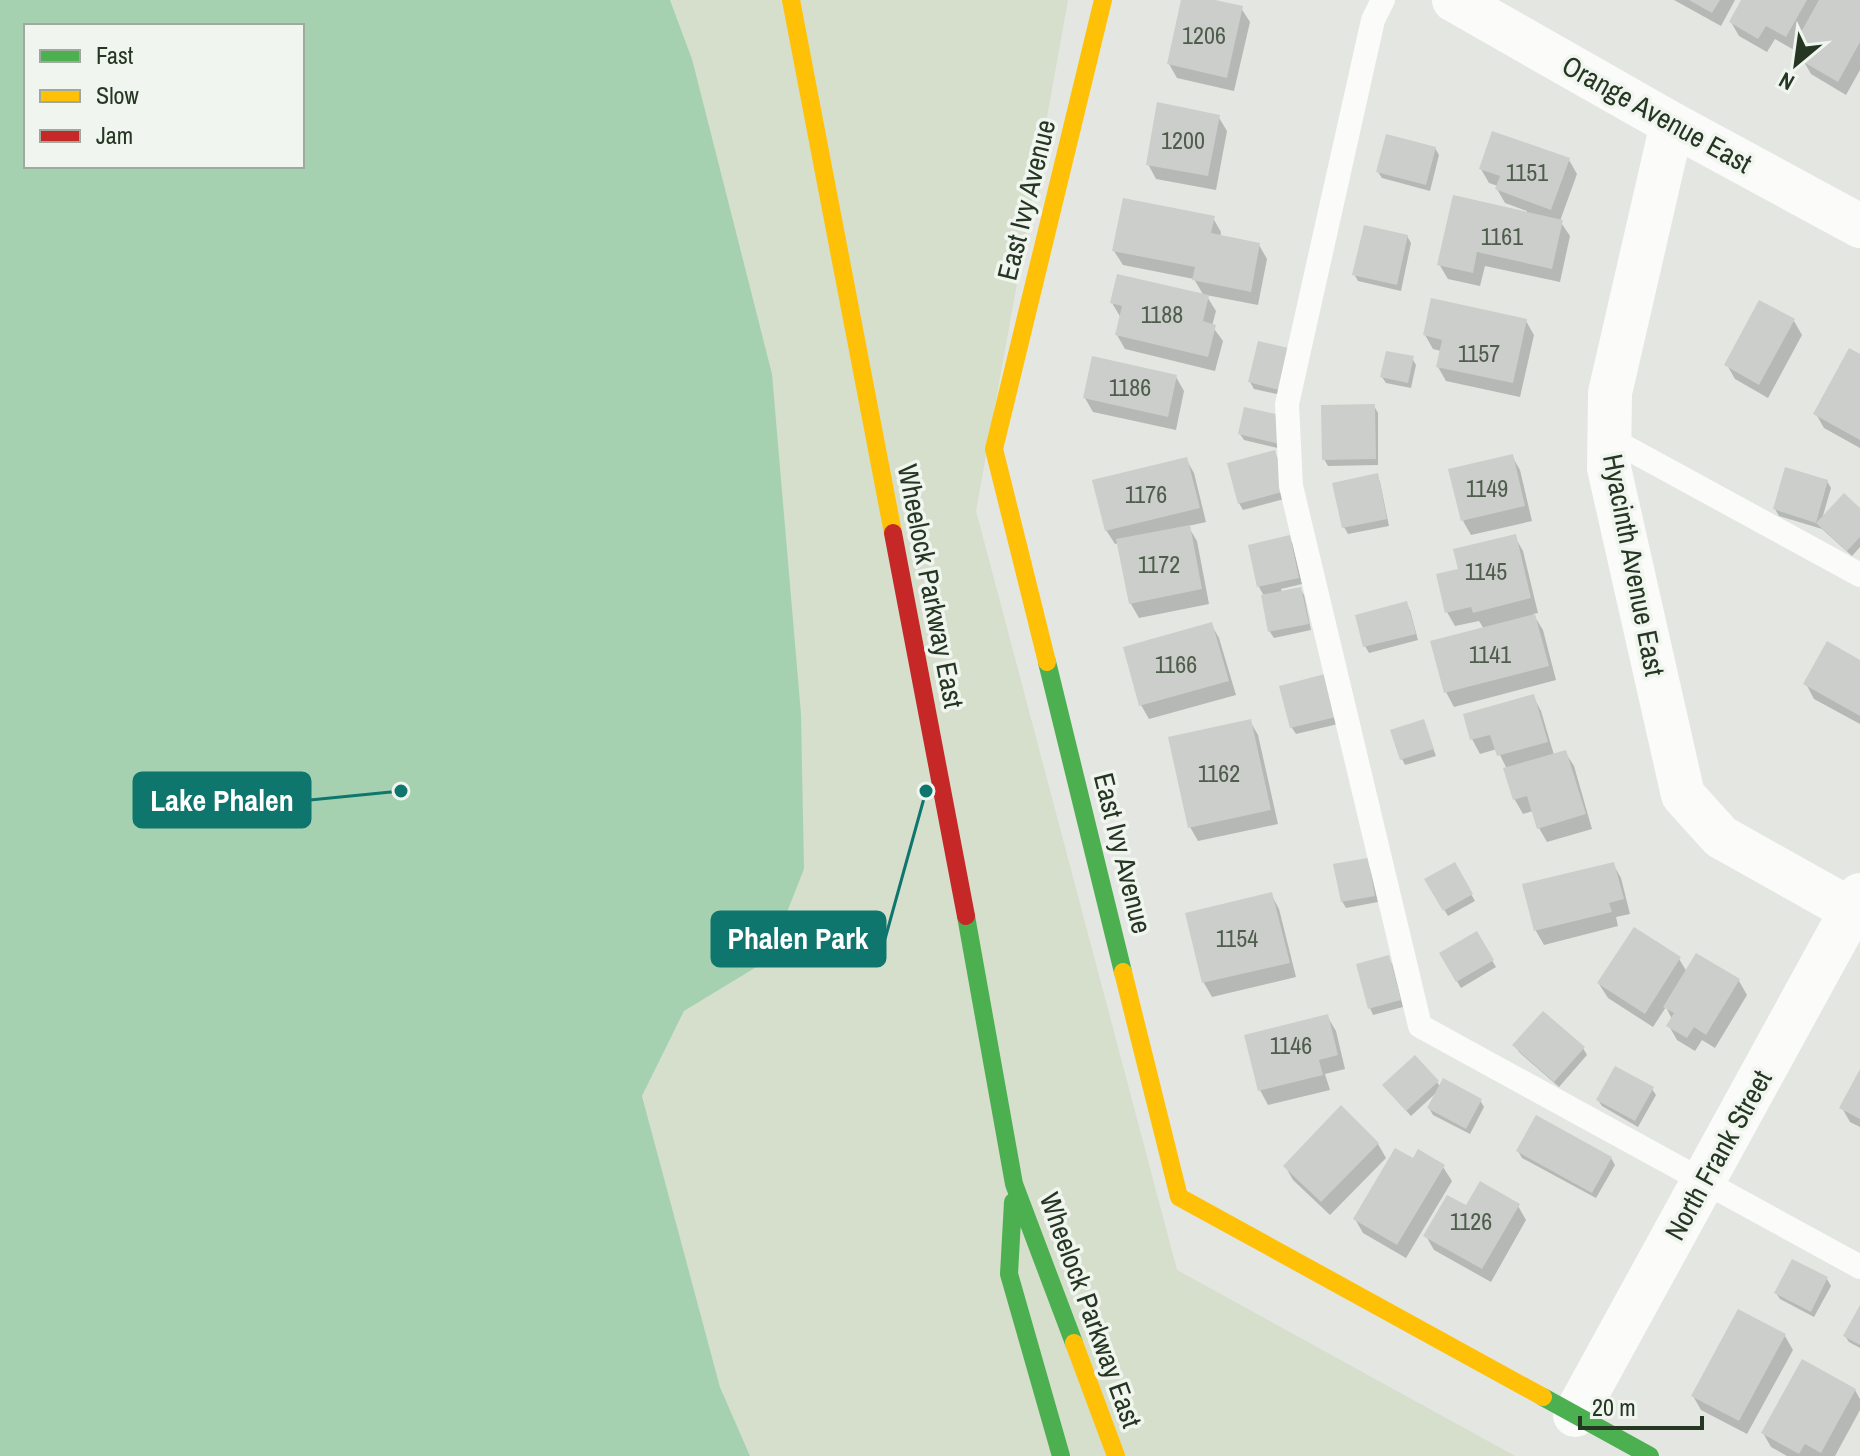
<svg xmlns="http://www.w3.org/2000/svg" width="1860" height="1456" font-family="'Archivo Narrow',sans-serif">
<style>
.green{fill:#d6decc}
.water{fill:#a6d1b1;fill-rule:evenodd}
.shadow{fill:#0003}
.building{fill:#cbceca}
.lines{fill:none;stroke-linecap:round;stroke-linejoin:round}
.lane{stroke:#fbfbfa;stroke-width:24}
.street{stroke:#fbfbfa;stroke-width:44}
.fast{stroke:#4caf50;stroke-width:18}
.slow{stroke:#ffc107;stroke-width:18}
.jam{stroke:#c62828;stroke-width:18}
.labels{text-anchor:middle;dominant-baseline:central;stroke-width:7;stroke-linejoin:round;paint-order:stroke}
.number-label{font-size:24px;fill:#4f5d4d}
.street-label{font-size:28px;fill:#253622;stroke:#f1f5ef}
.leader{fill:none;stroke:#0f766e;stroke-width:3}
.callout-dot{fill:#0f766e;stroke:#f1f5ef;stroke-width:3}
.callout{fill:#0f766e;stroke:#0f766e;stroke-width:3}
.callout-label{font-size:30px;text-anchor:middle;font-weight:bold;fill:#fff}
</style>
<rect width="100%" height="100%" fill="#e3e6e1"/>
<path class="green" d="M670 0H1068L976 511 1177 1270 1515 1456H750L720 1387 642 1096 684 1011 768 960 692 59Z"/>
<path class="water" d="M0 0H670L692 59 772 374 801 714 804 869 768 960 684 1011 642 1096 720 1387 750 1456H0ZM26 26H302V166H26Z"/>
<path class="shadow" d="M1183 0H1205L1241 8 1250 22 1234 91 1177 78 1169 64Z
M1674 0H1735L1721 26Z
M1744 0H1860V70L1846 95 1811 74 1803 60 1806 54 1799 42 1794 50 1775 39 1767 52 1739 36 1731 22Z
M1218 116 1227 131 1216 190 1156 179 1148 164Z
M1435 148 1439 155 1430 191 1382 178 1378 172Z
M1569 160 1577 174 1560 221 1570 236 1560 282 1485 266 1480 286 1448 279 1439 264 1526 214 1527 211 1505 203 1497 189 1498 186 1489 183 1481 169Z
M1213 218 1221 232 1220 237 1259 245 1267 259 1258 305 1206 295 1216 311 1212 326 1223 341 1215 371 1125 349 1117 335 1121 318 1112 303 1204 296 1194 279 1123 265 1114 251Z
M1407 236 1411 243 1401 291 1358 281 1354 274Z
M1526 321 1534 335 1520 397 1446 381 1438 367 1441 351 1433 349 1425 335Z
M1794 321 1802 335 1768 398 1735 379 1727 365Z
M1259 343 1290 397 1254 389 1250 382Z
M1860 356V448L1824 428 1816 414Z
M1412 358 1416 365 1411 388 1386 383 1382 377Z
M1176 377 1184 391 1176 430 1093 412 1085 398Z
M1374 406 1378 413V465L1328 466 1324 459Z
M1283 418 1282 449 1244 440 1240 434Z
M1274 452 1278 459 1288 498 1243 510 1239 503Z
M1512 456 1520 470 1532 521 1471 535 1463 521Z
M1186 459 1194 473 1206 522 1188 526 1197 541 1209 604 1139 618 1131 604 1119 543 1115 544 1106 530Z
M1377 475 1380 482 1389 526 1348 534 1344 527Z
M1827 481 1831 488 1822 519 1860 510V547L1852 556 1822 529 1779 516 1775 509Z
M1515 537 1523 551 1538 613 1533 614 1543 630 1556 680 1454 707 1446 692 1484 629 1479 621 1455 626 1447 612 1460 571Z
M1289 538 1293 544 1302 584 1281 589 1282 593 1300 589 1304 595 1311 630 1274 638 1270 632 1263 596H1264L1259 587 1250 547Z
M1406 603 1410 610 1418 640 1369 653 1365 646Z
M1211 624 1219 638 1236 695 1149 719 1141 705Z
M1860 662V724L1814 699 1806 684Z
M1328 683 1338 724 1296 734 1292 728 1282 687Z
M1533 696 1541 711 1554 755 1565 752 1574 766 1592 829 1547 842 1539 828 1533 811 1523 814 1515 800 1507 769 1497 749 1480 754 1472 739Z
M1250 721 1258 735 1278 824 1198 841 1190 827Z
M1423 721 1436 756 1405 765 1402 759Z
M1613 864 1621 878 1630 914 1616 917 1618 926 1544 945 1536 931 1524 885Z
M1454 865 1475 901 1448 916 1427 880Z
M1336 866 1371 867 1378 902 1346 908 1342 901Z
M1271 894 1279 909 1296 977 1212 997 1204 983 1187 914Z
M1476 933 1496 967 1461 988 1441 954Z
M1388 958 1392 964 1403 1007 1373 1015 1370 1008Z
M1679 959 1687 972 1739 981 1747 995 1715 1048 1702 1040 1695 1051 1677 1040 1669 1026 1672 1019 1666 1007 1653 1027 1608 998 1599 984Z
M1327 1016 1336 1031 1345 1069 1325 1074 1330 1090 1268 1105 1260 1090Z
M1515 1046 1583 1048 1587 1055 1559 1087 1519 1052Z
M1860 1073V1127L1850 1122 1842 1108Z
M1437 1082 1440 1087 1480 1100 1484 1107 1470 1134 1433 1115 1429 1108 1437 1092 1411 1116 1384 1086Z
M1652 1089 1656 1095 1638 1127 1602 1106 1598 1100Z
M1378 1144 1386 1158 1330 1215 1293 1180 1285 1166Z
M1518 1151 1611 1158 1615 1165 1596 1198 1522 1158Z
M1443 1167 1452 1181 1406 1258 1363 1233 1355 1219Z
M1518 1206 1526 1220 1491 1282 1434 1250 1426 1236 1467 1208Z
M1827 1279 1831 1286 1814 1317 1780 1299 1776 1293Z
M1860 1309V1348L1849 1342 1845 1336Z
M1785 1336 1793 1350 1747 1434 1701 1410 1693 1396Z
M1855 1390 1860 1399V1410L1835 1456H1787L1771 1447 1763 1433Z"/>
<path class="building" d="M1181 0H1215L1243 6 1227 78 1167 64Z
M1689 0H1720L1712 13Z
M1741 0H1807L1786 37 1766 26 1758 39 1729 22Z
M1819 0H1860V42L1838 82 1800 60 1807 47 1796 41Z
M1157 102 1220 115 1208 176 1146 165Z
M1492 131 1570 158 1551 210 1495 189 1500 176 1479 169Z
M1386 134 1436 147 1426 185 1376 172Z
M1453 195 1563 220 1552 269 1477 252 1473 273 1437 265Z
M1123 198 1215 216 1211 233 1260 243 1251 292 1192 280 1195 267 1112 251Z
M1364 225 1408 235 1397 285 1352 275Z
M1117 274 1209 295 1203 321 1216 325 1208 357 1115 335 1122 306 1110 303Z
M1431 298 1527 319 1513 383 1436 367 1442 340 1423 335Z
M1759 300 1795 319 1759 385 1724 365Z
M1258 341 1297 350 1287 392 1248 382Z
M1849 348 1860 354V440L1813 414Z
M1386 351 1414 356 1408 383 1380 377Z
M1092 356 1177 375 1168 417 1083 398Z
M1375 404 1376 459 1322 460 1321 405Z
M1244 407 1285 416 1279 444 1238 434Z
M1275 450 1286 491 1238 504 1227 463Z
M1513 454 1525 506 1461 521 1448 469Z
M1187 457 1200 508 1105 531 1092 480Z
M1785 467 1828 480 1816 523 1773 509Z
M1378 473 1387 519 1342 528 1332 483Z
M1844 493 1860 508V537L1847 551 1816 523Z
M1190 525 1202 589 1129 604 1116 539Z
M1516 534 1531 598 1473 613 1471 607 1445 613 1436 574 1458 569 1453 549Z
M1290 535 1299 578 1257 587 1248 545Z
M1301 587 1309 624 1268 632 1261 595Z
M1407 601 1416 634 1363 647 1355 615Z
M1535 614 1549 666 1444 693 1430 641Z
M1212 622 1229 681 1139 706 1123 647Z
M1827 641 1860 660V716L1803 684Z
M1325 674 1336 717 1290 728 1279 686Z
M1534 694 1548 742 1497 756 1490 735 1470 740 1463 714Z
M1251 719 1271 810 1188 828 1168 737Z
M1424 719 1434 749 1400 760 1390 730Z
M1566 750 1586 814 1537 829 1527 796 1513 800 1503 768Z
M1368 858 1375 896 1341 902 1333 864Z
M1455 862 1473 894 1443 911 1424 879Z
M1614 862 1624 899 1609 903 1612 912 1534 931 1522 884Z
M1272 892 1290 963 1202 983 1185 913Z
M1634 927 1681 957 1645 1014 1597 983Z
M1477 931 1494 960 1456 982 1439 953Z
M1696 953 1740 979 1706 1035 1694 1027 1687 1038 1666 1026 1674 1013 1663 1007Z
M1389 955 1401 1000 1368 1009 1356 964Z
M1543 1011 1585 1047 1554 1082 1512 1045Z
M1328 1014 1338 1055 1319 1060 1323 1075 1258 1091 1244 1035Z
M1415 1055 1439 1081 1406 1111 1382 1085Z
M1615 1066 1654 1087 1635 1121 1596 1100Z
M1860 1069V1119L1839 1108Z
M1443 1078 1482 1099 1466 1129 1427 1108Z
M1341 1105 1379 1143 1321 1202 1283 1166Z
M1536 1115 1612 1157 1592 1193 1516 1151Z
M1395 1148 1413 1158 1418 1149 1445 1165 1397 1245 1353 1219Z
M1480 1181 1520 1204 1482 1269 1423 1236 1447 1195 1466 1205Z
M1792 1259 1828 1277 1811 1312 1774 1293Z
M1860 1305V1345L1843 1336Z
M1738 1309 1786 1334 1739 1421 1691 1396Z
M1802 1359 1856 1389 1821 1453 1805 1444 1799 1454 1761 1433Z"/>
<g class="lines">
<path class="lane" d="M1383 0 1373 20 1287 404 1291 486 1420 1026 1860 1267
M1609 438 1860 575"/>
<path class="street" d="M1454 0 1672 124 1860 226
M1672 124 1610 393 1609 468 1683 795 1721 837 1860 915
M1575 1415 1860 895"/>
<path class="fast" d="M1047 662 1123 972
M966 916 1014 1184 1074 1343
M1013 1202 1009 1274 1061 1456
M1543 1397 1650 1456"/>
<path class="slow" d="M791 0 893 533
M1047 662 994 449 1103 0
M1123 972 1179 1197 1543 1397
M1074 1343 1116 1456"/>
<path class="jam" d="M893 533 966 916"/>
</g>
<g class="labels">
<g class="number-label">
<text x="1204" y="35">1206</text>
<text x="1183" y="140">1200</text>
<text x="1527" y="172">1151</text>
<text x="1502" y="236">1161</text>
<text x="1162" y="314">1188</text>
<text x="1479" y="353">1157</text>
<text x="1130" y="387">1186</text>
<text x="1487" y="488">1149</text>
<text x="1146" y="494">1176</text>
<text x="1159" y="564">1172</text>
<text x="1486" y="571">1145</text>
<text x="1490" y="654">1141</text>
<text x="1176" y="664">1166</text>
<text x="1219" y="773">1162</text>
<text x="1237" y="938">1154</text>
<text x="1291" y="1045">1146</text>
<text x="1471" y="1221">1126</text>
</g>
<g class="street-label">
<text transform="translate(1657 114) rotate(29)">Orange Avenue East</text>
<text transform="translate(1026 200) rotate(-76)">East Ivy Avenue</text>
<text transform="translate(1634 565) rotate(79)">Hyacinth Avenue East</text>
<text transform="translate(931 586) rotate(79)">Wheelock Parkway East</text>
<text transform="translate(1123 853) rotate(76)">East Ivy Avenue</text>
<text transform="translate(1718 1155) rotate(-61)">North Frank Street</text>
<text transform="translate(1091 1310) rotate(70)">Wheelock Parkway East</text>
</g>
</g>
<path class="leader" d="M401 791L310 800M926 791L885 939"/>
<g class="callout-dot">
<circle cx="401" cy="791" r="8"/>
<circle cx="926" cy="791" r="8"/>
</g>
<g class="callout">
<rect x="134" y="773" width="176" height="54" rx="8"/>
<rect x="712" y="912" width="173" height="54" rx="8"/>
</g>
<g class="callout-label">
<text x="222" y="811">Lake Phalen</text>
<text x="798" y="949">Phalen Park</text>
</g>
<rect x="24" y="24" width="280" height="144" fill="#f1f5ef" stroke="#9fa99d" stroke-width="2"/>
<rect x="40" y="50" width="40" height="12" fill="#4caf50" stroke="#9fa99d" stroke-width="2"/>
<text x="96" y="64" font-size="24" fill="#253622">Fast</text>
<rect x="40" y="90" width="40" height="12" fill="#ffc107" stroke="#9fa99d" stroke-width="2"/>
<text x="96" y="104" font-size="24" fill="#253622">Slow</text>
<rect x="40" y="130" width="40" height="12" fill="#c62828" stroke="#9fa99d" stroke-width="2"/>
<text x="96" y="144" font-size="24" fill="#253622">Jam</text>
<g transform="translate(1796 64) rotate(209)" stroke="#f1f5ef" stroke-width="6" paint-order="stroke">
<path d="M0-6L14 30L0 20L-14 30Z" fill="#253622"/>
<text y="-12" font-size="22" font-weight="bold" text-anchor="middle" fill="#253622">N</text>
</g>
<path d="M1580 1416v12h122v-12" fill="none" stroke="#253622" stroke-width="4"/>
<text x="1592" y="1416" font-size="24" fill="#253622" stroke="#f1f5ef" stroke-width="6" paint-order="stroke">20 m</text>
</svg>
